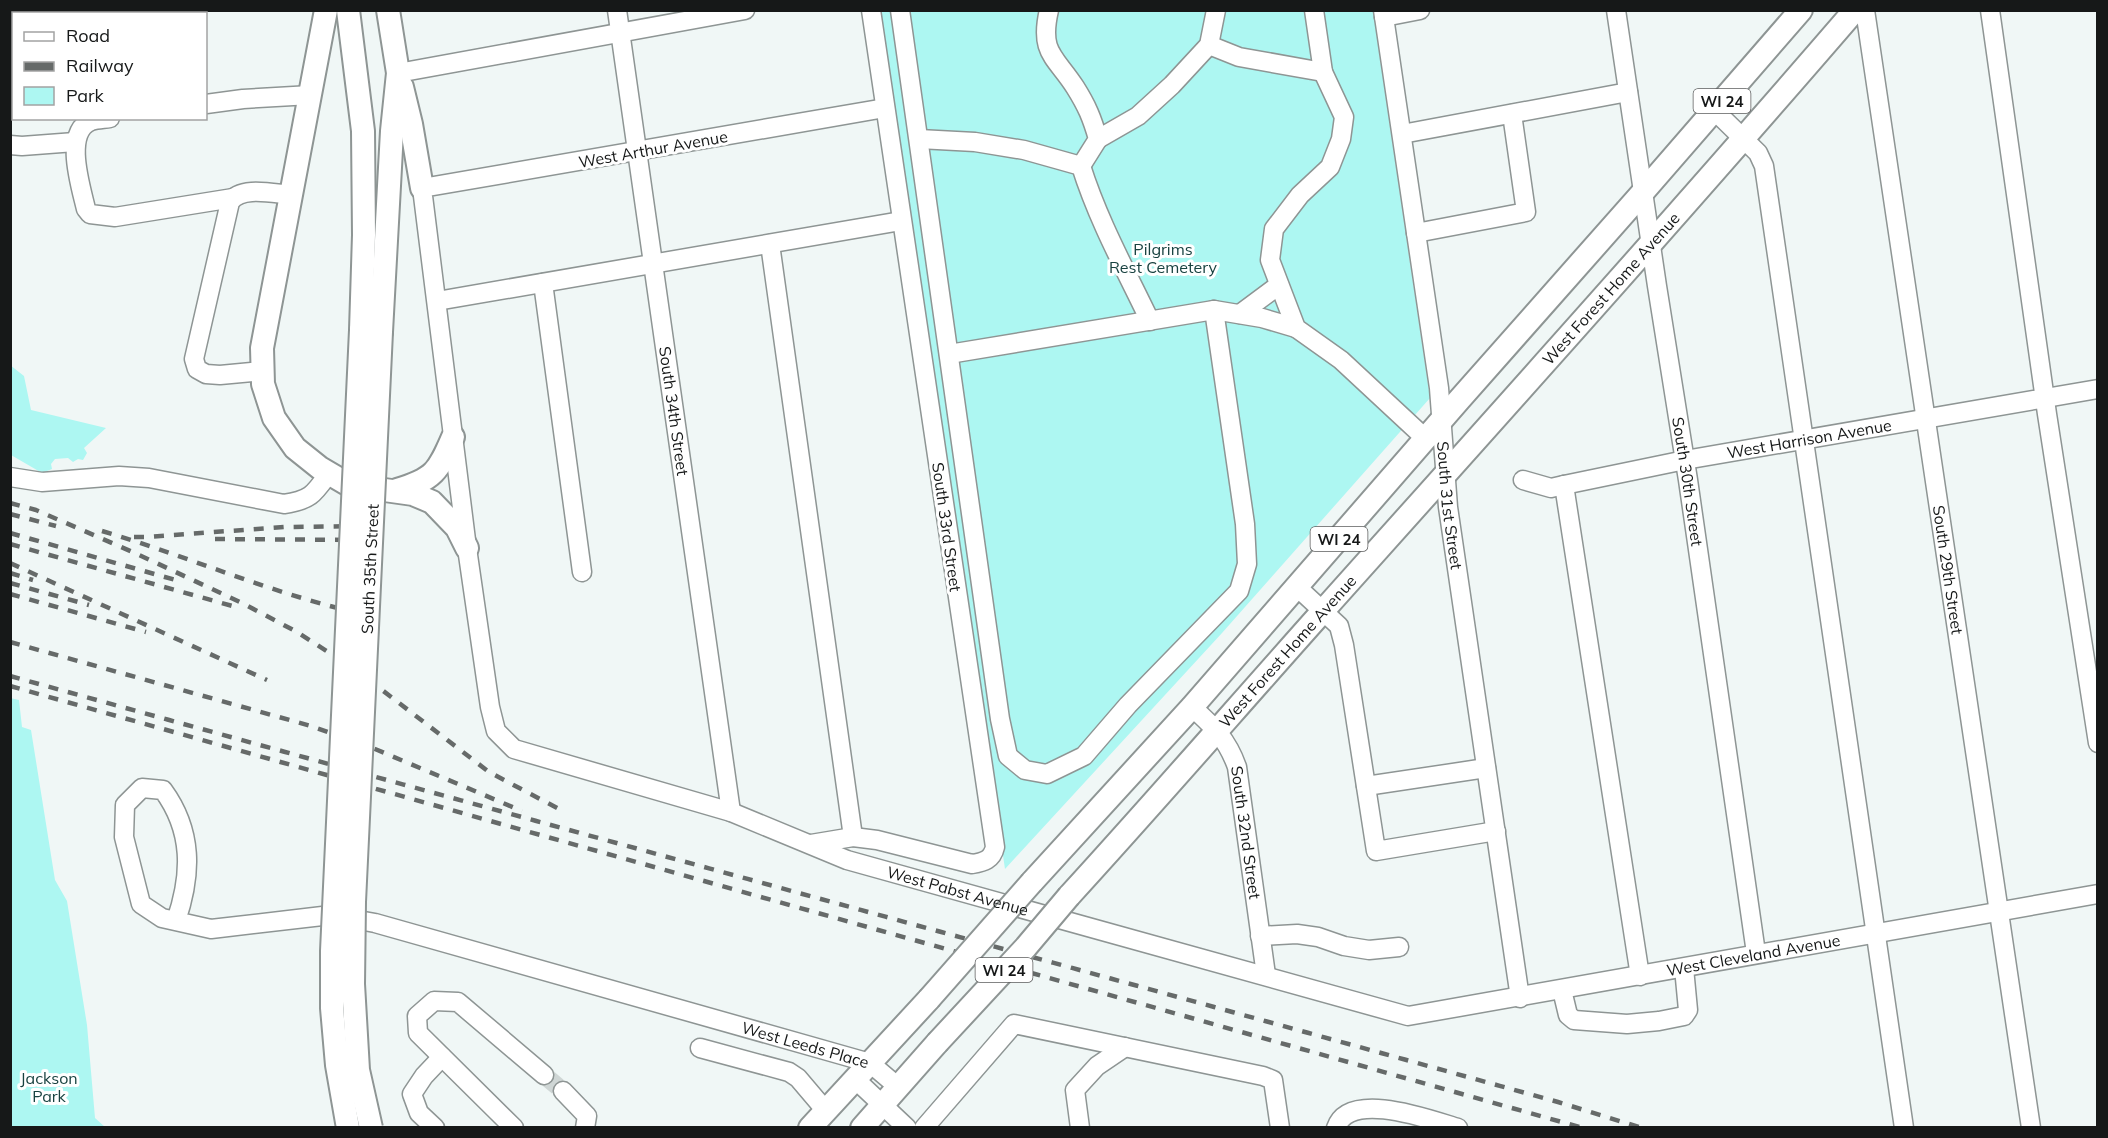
<svg xmlns="http://www.w3.org/2000/svg" width="2108" height="1138" font-family="Mulish,sans-serif">
<style>
.green{fill:#adf7f2}
.lines{fill:none;stroke-linecap:round;stroke-linejoin:round}
.minor-tunnel{stroke:#cfd6d5;stroke-width:18;stroke-dasharray:18 9;stroke-linecap:butt}
.minor-casing{stroke:#8e9594;stroke-width:21}
.major-casing{stroke:#8e9594;stroke-width:26}
.minor{stroke:#fff;stroke-width:18}
.major{stroke:#fff;stroke-width:22}
.rail{stroke:#666a69;stroke-width:4.5;stroke-dasharray:10 10;stroke-linecap:butt}
.major-bridge-casing{stroke:#8e9594;stroke-width:26;stroke-linecap:butt}
.major-bridge{stroke:#fff;stroke-width:22}
.labels{text-anchor:middle;dominant-baseline:central;stroke-width:6;stroke-linejoin:round;paint-order:stroke}
.shield{fill:#fff;stroke:#5c5d5d;stroke-width:1.5}
.shield-label{font-size:15px;font-weight:bold;fill:#161818}
.street-label{font-size:16px;fill:#161818;stroke:#fff}
.park-label{font-size:16px;fill:#184240;stroke:#fff}
</style>
<rect width="100%" height="100%" fill="#f0f7f6"/>
<path class="green" d="M881 11H1373L1430 398 1222 633 1005 869Z
M10 365 24 376 31 410 106 428 84 448 87 453 83 460 78 459 73 462 68 458 55 459 51 464 52 469 42 473 11 455Z
M10 698 19 700 22 727 31 730 55 880 67 901 87 1025 95 1118 105 1127H11Z"/>
<g class="lines">
<path class="minor-tunnel" d="M544 1075 563 1091"/>
<defs>
<g id="minor">
<path id="s1" d="M617 10 731 812"/>
<path d="M900 10 1000 719 1008 756 1025 770 1047 774 1084 756 1128 705 1239 591 1247 564 1245 524 1214 310"/>
<path d="M1049 10C1039 53 1055 56 1075 87 1087 106 1092 118 1098 139L1081 166"/>
<path d="M1314 10 1323 72 1344 117 1341 139 1330 167 1300 195 1274 229 1270 260 1296 328 1341 360 1426 439"/>
<path id="s2" d="M1383 10 1439 388 1448 507 1520 998"/>
<path id="s3" d="M1616 10 1657 286 1688 480 1756 953"/>
<path id="s4" d="M1865 10 2031 1128"/>
<path d="M1990 10 2047 414 2098 743"/>
<path d="M1384 17 1420 10"/>
<path d="M1209 45 1239 57 1323 72"/>
<path d="M398 73 745 10"/>
<path d="M206 104 243 99 311 95"/>
<path id="s5" d="M885 108 422 188 467 548 490 707 496 731 514 749 731 812 847 860 1408 1016 2098 894"/>
<path d="M1714 110 1758 153 1764 166 1904 1128"/>
<path d="M110 118C104 119 97 119 91 121 63 132 81 187 86 209L90 214 115 217 233 198"/>
<path d="M1402 134 1628 92"/>
<path d="M919 139 975 142 1024 150 1081 166C1098 220 1125 269 1150 321"/>
<path d="M1098 139 1138 116 1172 85 1209 45 1216 10"/>
<path d="M10 145 22 146 75 142"/>
<path d="M1416 233 1526 212 1512 114"/>
<path d="M770 244 853 837"/>
<path d="M543 283 582 572"/>
<path d="M437 301 901 221"/>
<path d="M1240 314 1279 285"/>
<path d="M949 354 1214 310 1262 318 1296 328"/>
<path d="M263 371 220 375 206 374 197 369 194 359 230 202C241 185 275 194 292 195"/>
<path d="M10 477 42 482 119 476 149 478 284 504C311 500 314 494 329 473"/>
<path id="s6" d="M1523 480 1551 488 1564 485 1685 460 2098 389"/>
<path d="M1564 485 1640 976"/>
<path d="M1297 587 1339 626 1344 645 1376 851 1496 831"/>
<path id="s7" d="M1192 707C1214 727 1227 739 1237 767L1266 975"/>
<path d="M1366 786 1486 768"/>
<path d="M811 844 853 837 877 840 972 864C984 862 992 860 995 847L871 10"/>
<path id="s8" d="M176 921C192 874 193 831 163 790L142 788 125 805 124 837 141 904 162 918 211 929 331 915 375 923 870 1063 897 1086"/>
<path d="M1260 936 1297 934 1318 937 1344 946 1369 950 1399 947"/>
<path d="M1562 990 1568 1015 1574 1020 1627 1024 1659 1021 1684 1016 1688 1010 1684 968"/>
<path d="M700 1048 789 1072 798 1078 826 1111"/>
<path d="M855 1079 907 1128"/>
<path d="M563 1091 587 1116 585 1128"/>
<path d="M435 1128 419 1113 412 1094 424 1076 442 1057"/>
<path d="M514 1128 418 1033 417 1016 434 1001 458 1002 544 1075"/>
<path d="M924 1128 1014 1024 1263 1076 1273 1080 1280 1128"/>
<path d="M1080 1128 1075 1090 1097 1066 1125 1047"/>
<path d="M1336 1128C1349 1089 1431 1120 1458 1128"/>
</g>
<g id="major">
<path d="M326 10 262 348 263 384 274 418 295 448 320 468 349 485 413 494 432 502 457 528 467 548"/>
<path d="M348 10 363 131 364 235 361 330"/>
<path d="M402 87 411 124 422 188"/>
<path d="M381 332 392 131 398 73 388 10"/>
<path d="M397 490C434 479 438 472 453 437"/>
<path d="M1032 882 1192 707 1459 400 1643 192 1801 10"/>
<path id="s9" d="M1069 896C1155 802 1238 706 1322 612 1501 412 1680 213 1855 10"/>
<path d="M810 1128 929 999"/>
<path d="M862 1128 937 1043"/>
</g>
</defs>
<use href="#minor" class="minor-casing"/>
<use href="#major" class="major-casing"/>
<use href="#minor" class="minor"/>
<use href="#major" class="major"/>
<path class="rail" d="M10 503 36 510 135 553 244 604 297 632 356 670 489 772 559 809
M10 514 56 526
M102 531C187 556 268 592 354 612
M10 533 179 581
M134 537H146L284 527 364 526
M215 539 362 540
M10 544 236 607
M10 563 267 680
M10 573 33 580
M10 583 89 605
M10 594 146 632
M10 642 311 726 375 749 522 811
M10 676C526 819 1043 959 1558 1102L1642 1128
M10 686 1583 1128"/>
<defs>
<g id="major-bridge">
<path d="M929 999 1032 882"/>
<path d="M937 1043 1026 947 1069 896"/>
<path d="M348 1128 337 1065 332 1008V951L361 330"/>
<path id="s10" d="M371 1128 358 1070 353 984 354 902 381 332"/>
</g>
</defs>
<use href="#major-bridge" class="major-bridge-casing"/>
<use href="#major-bridge" class="major-bridge"/>
</g>
<g class="labels">
<g class="shield">
<rect x="1693.5" y="89" width="57" height="24" rx="4.5"/>
<rect x="1310.5" y="527" width="57" height="24" rx="4.5"/>
<rect x="975.5" y="958" width="57" height="24" rx="4.5"/>
</g>
<g class="shield-label">
<text x="1722" y="101">WI 24</text>
<text x="1339" y="539">WI 24</text>
<text x="1004" y="970">WI 24</text>
</g>
<g class="street-label">
<text transform="translate(653 149) rotate(-10)">West Arthur Avenue</text>
<text stroke="none"><textPath href="#s9" startOffset="814">West Forest Home Avenue</textPath></text>
<text stroke="none"><textPath href="#s1" startOffset="405">South 34th Street</textPath></text>
<text stroke="none"><textPath href="#s6" startOffset="292">West Harrison Avenue</textPath></text>
<text stroke="none"><textPath href="#s3" startOffset="477">South 30th Street</textPath></text>
<text stroke="none"><textPath href="#s2" startOffset="500">South 31st Street</textPath></text>
<text transform="translate(947 527) rotate(82)">South 33rd Street</text>
<text stroke="none"><textPath href="#s10" startOffset="561">South 35th Street</textPath></text>
<text stroke="none"><textPath href="#s4" startOffset="566">South 29th Street</textPath></text>
<text stroke="none"><textPath href="#s9" startOffset="328">West Forest Home Avenue</textPath></text>
<text stroke="none"><textPath href="#s7" startOffset="142">South 32nd Street</textPath></text>
<text stroke="none"><textPath href="#s5" startOffset="1510">West Pabst Avenue</textPath></text>
<text stroke="none"><textPath href="#s5" startOffset="2328">West Cleveland Avenue</textPath></text>
<text stroke="none"><textPath href="#s8" startOffset="972">West Leeds Place</textPath></text>
</g>
<g class="park-label">
<text x="1163" y="249">Pilgrims<tspan x="1163" dy="18">Rest Cemetery</tspan></text>
<text x="49" y="1078">Jackson<tspan x="49" dy="18">Park</tspan></text>
</g>
</g>
<rect width="2108" height="1138" fill="none" stroke="#161818" stroke-width="24"/>
<rect x="12" y="12" width="195" height="108" fill="#ffffff" stroke="#a2a3a3" stroke-width="1.5"/>
<rect x="24" y="32" width="30" height="9" fill="#ffffff" stroke="#a2a3a3" stroke-width="1.5"/>
<text x="66" y="42" font-size="18" fill="#161818">Road</text>
<rect x="24" y="62" width="30" height="9" fill="#666a69" stroke="#a2a3a3" stroke-width="1.5"/>
<text x="66" y="72" font-size="18" fill="#161818">Railway</text>
<rect x="24" y="87" width="30" height="18" fill="#adf7f2" stroke="#a2a3a3" stroke-width="1.5"/>
<text x="66" y="102" font-size="18" fill="#161818">Park</text>
</svg>
